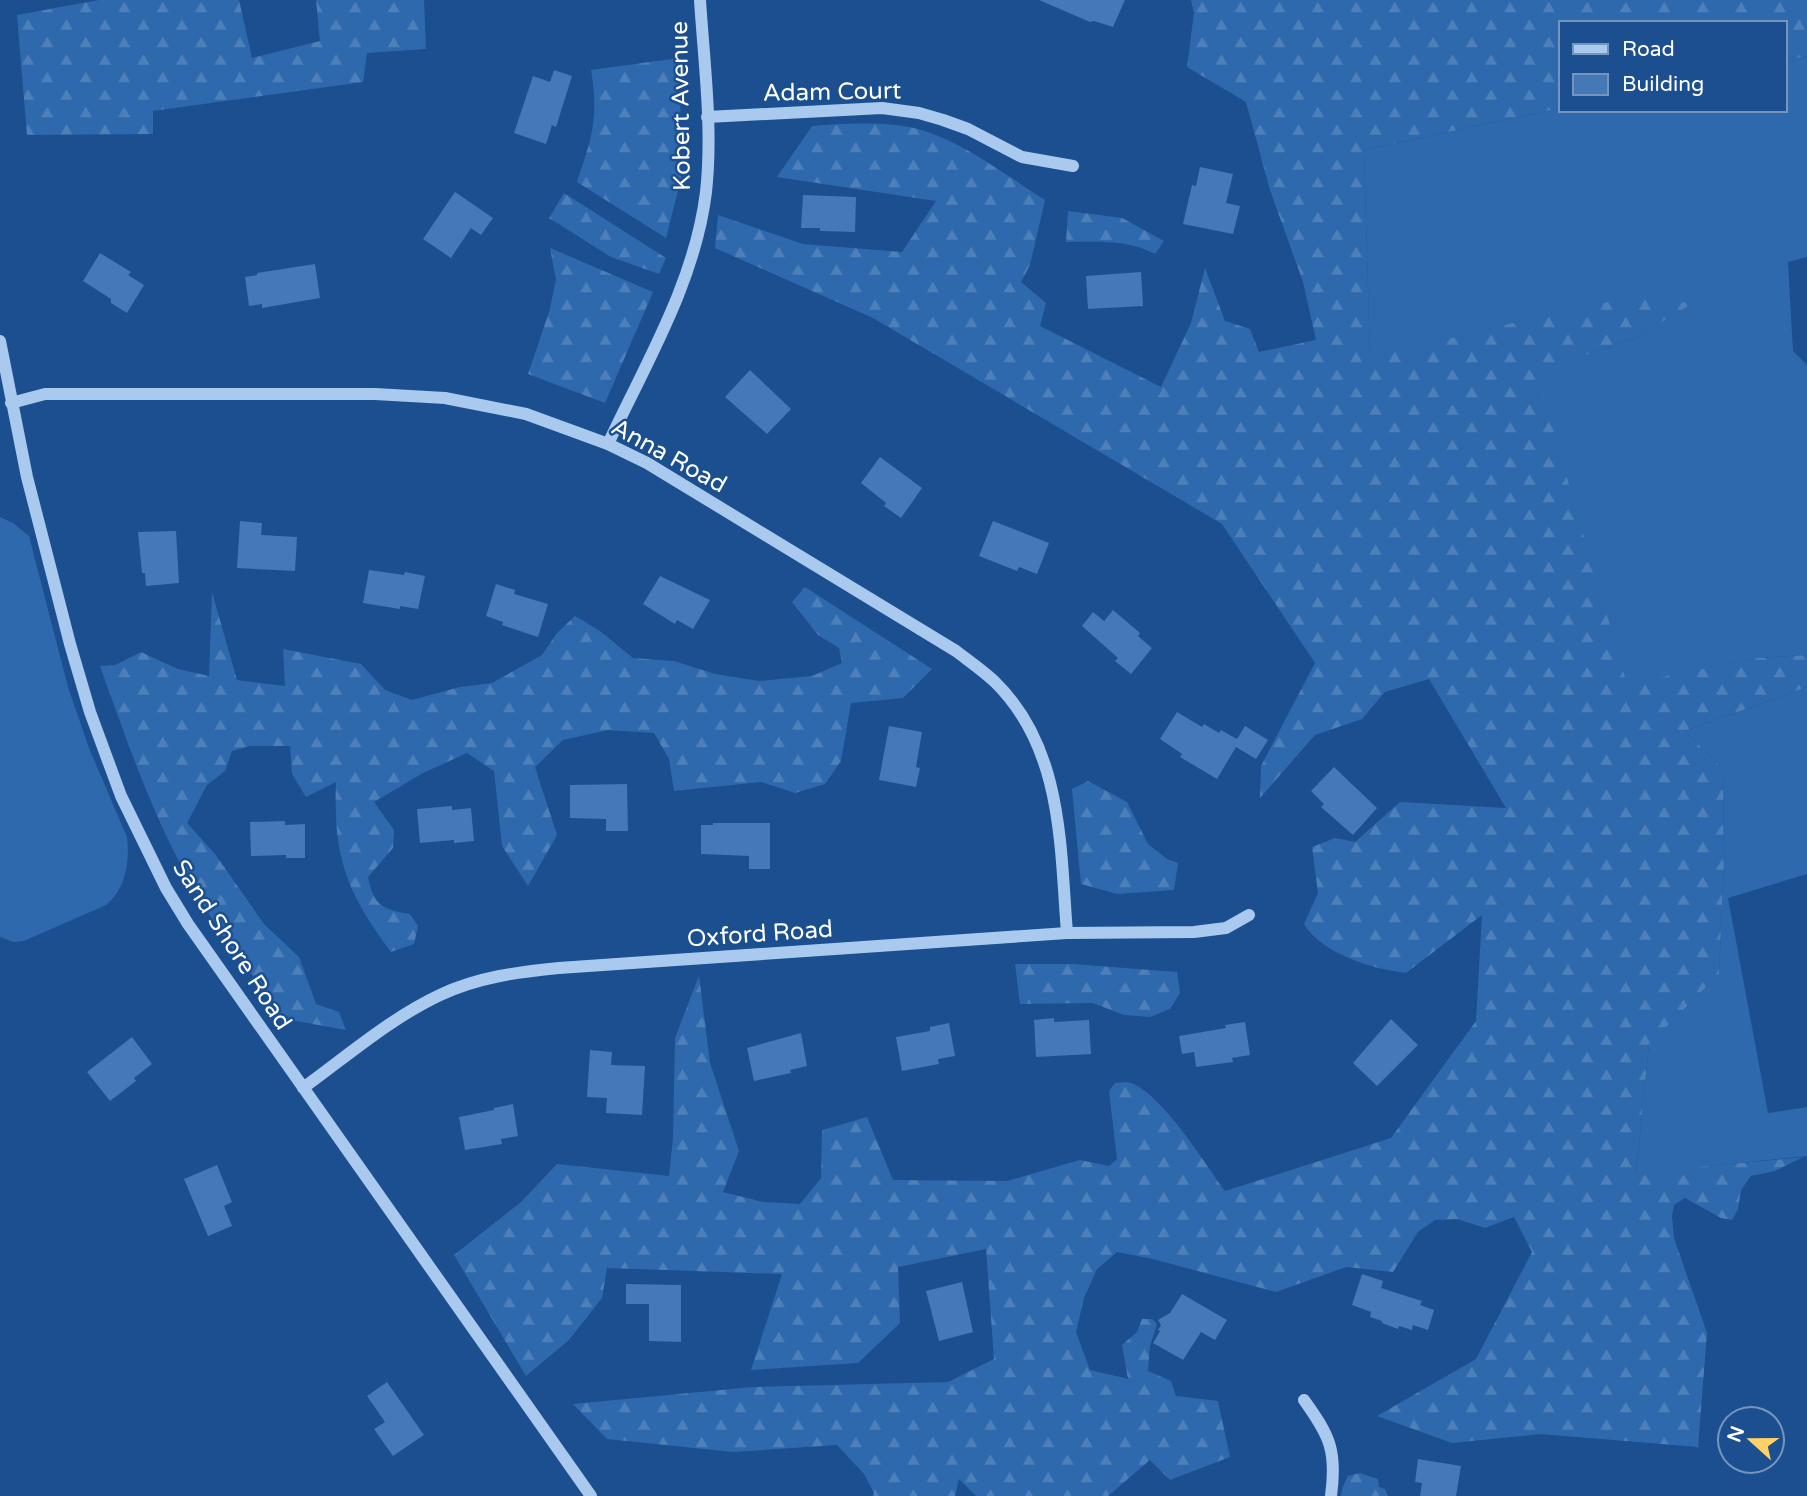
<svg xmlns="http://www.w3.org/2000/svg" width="1807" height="1496" font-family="'Varela Round',sans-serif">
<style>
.grass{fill:#2e69ad}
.forest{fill:url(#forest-firs)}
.building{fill:#4478b7}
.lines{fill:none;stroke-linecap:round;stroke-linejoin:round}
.minor{stroke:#a9c9ee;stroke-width:12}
.labels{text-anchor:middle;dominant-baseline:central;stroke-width:5;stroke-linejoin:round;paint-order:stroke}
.street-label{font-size:24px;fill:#fff;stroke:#1b4f8f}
</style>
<defs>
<pattern id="forest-firs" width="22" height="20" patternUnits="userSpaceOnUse" patternTransform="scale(1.75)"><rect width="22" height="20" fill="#2e69ad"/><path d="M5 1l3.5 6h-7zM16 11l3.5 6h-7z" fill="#4d80b9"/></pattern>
</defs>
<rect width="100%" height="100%" fill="#1b4f8f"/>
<path class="grass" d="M1807 56V257L1788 262 1793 351 1807 365V655L1757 658 1627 685 1535 371 1634 339 1692 303 1521 321 1370 359 1364 150 1560 108V110H1784V61Z
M0 517 13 523 29 536 68 687 89 748 127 837C130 861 126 889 106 905L24 941 13 942 0 937Z
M1807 687V874L1728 898 1768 1113 1807 1107V1156L1636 1174 1649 1043 1719 974 1724 863 1723 769 1685 731Z"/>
<path class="forest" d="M99 0H239L252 58 320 41 316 0H424L426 49 367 53 363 82 153 111V134L27 135 17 15Z
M1191 0H1807V56L1784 61V23H1560V108L1364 150 1370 358 1521 321 1627 298 1693 303 1634 339 1536 371 1627 684 1757 658 1807 655V687L1685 731 1723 769 1724 863 1719 974 1649 1044 1636 1173 1803 1157 1775 1171 1751 1176 1741 1190 1738 1209 1732 1220 1721 1218 1685 1198 1674 1205 1672 1216 1674 1238 1707 1333 1698 1447 1541 1434 1452 1443 1377 1416 1476 1359 1532 1252 1514 1217 1485 1228 1457 1219 1435 1220 1418 1232 1393 1272 1346 1267 1276 1292 1153 1259 1117 1252 1097 1269 1084 1298 1076 1332 1090 1370 1128 1379 1122 1345 1137 1332 1142 1319H1152L1157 1324 1150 1346 1148 1371 1171 1381 1176 1396 1218 1401 1230 1457 1170 1480 1150 1460 1108 1496H976L959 1479 955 1496H873L874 1493 864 1474 837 1445 733 1452 607 1439 573 1404 753 1387 948 1382 994 1359 986 1249 898 1267 900 1323 858 1363 751 1370 782 1274 607 1268 602 1298 569 1340 526 1376 454 1255 521 1202 557 1164 669 1176 673 1138 675 1038 699 976 710 1063 739 1151 723 1192 763 1202 800 1204 821 1178 822 1130 867 1117 893 1180 1007 1181 1080 1160 1109 1166 1117 1159 1109 1091 1115 1083C1119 1083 1123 1082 1126 1082 1158 1086 1207 1167 1225 1191L1391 1138 1476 1021 1482 915 1406 973C1373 969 1322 954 1304 924L1318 893 1312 847 1335 838 1355 842 1400 802 1506 808 1429 679 1385 692 1362 719 1315 735 1260 798 1261 766 1315 663 1222 524 873 318 715 248 718 215 803 244 902 252 936 201 777 177 812 126C846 124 881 121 914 128 958 138 1007 176 1045 200L1030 265 1021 282 1046 303 1040 326 1161 387 1191 323 1205 268 1225 321 1250 329 1259 352 1316 340 1303 282 1270 190 1246 102 1187 67 1194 13Z
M679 58 682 175 666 238 577 182C592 138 599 116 591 70Z
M564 193 666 258 659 274 611 257 549 218Z
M1068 211 1122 218 1164 241 1155 254C1127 239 1097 242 1066 242Z
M550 248 653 292 605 403 528 374 549 312 556 280Z
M805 587 932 669 903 698 851 703 841 761 825 784 795 793 761 782 674 791 669 759 654 733 608 730 563 740 535 767 557 835 528 886 502 846 494 771 467 753 423 773 374 802 394 830 393 848 368 877C374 906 382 909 410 914L418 926 414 944 391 952C346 892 333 856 336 782L306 797 292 774 290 746H250L232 751 225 771 207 785 187 823 215 854 264 924 299 957 316 1004 339 1012 346 1030 285 1019C253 976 219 934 193 887 153 818 127 741 100 666L115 665 141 652 178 669 209 676 212 592 237 680 285 686 283 649 361 664 385 690 412 700 460 687 492 683 542 655 557 633 575 616 600 631 633 658 674 661 715 674 759 681 812 676 842 663 839 648 818 635 792 602Z
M1088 781 1127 802 1148 844 1167 859 1178 863 1174 890 1117 894 1081 884 1072 789Z
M1015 964H1072L1177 972 1180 993 1170 1009 1150 1017 1124 1015 1093 1003 1020 1004Z
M1360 1473 1378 1479 1379 1487 1385 1489 1388 1496H1341L1343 1486 1348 1476Z"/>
<path class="building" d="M1039 0H1125L1113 27 1094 21 1090 22Z
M554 70 572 76 556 127 552 125 546 144 514 133 533 76 550 82Z
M1200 167 1233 174 1226 203 1240 206 1233 234 1183 224 1192 185 1196 186Z
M455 192 493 218 481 235 471 228 451 258 423 239Z
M803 195 856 197 855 232 820 231V228H801Z
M100 253 131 272 128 275 144 285 127 313 111 303V299L83 281Z
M315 264 320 298 262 308V304L249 306 245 277 257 275V273Z
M1141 272 1143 306 1088 309 1086 276Z
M750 370 791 409 767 434 725 397Z
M880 457 922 488 901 518 884 506 886 503 861 483Z
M240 521 262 523 261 535 297 537 295 571 237 568Z
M993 521 1049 543 1037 574 1019 567 1017 571 979 556Z
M176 531 179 583 146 586 145 573H142L138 532Z
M369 570 404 575 405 572 425 576 418 609 400 606V609L363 603Z
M660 576 710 600 693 629 677 620 675 624 643 604Z
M496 584 515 590 514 594 548 604 538 637 502 625 503 622 486 616Z
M1113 610 1140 633 1138 636 1152 648 1131 674 1115 661 1118 658 1082 626 1093 612 1104 621Z
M1177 712 1202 727 1204 724 1219 733 1221 730 1237 739 1245 726 1268 740 1256 759 1236 747 1217 779 1180 757 1182 754 1160 739Z
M889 726 922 732 916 767 920 768 916 787 879 780Z
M1334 767 1377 808 1353 835 1321 807 1324 804 1311 791Z
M627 784 628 831H606V819L570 818V785Z
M452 806V810L471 808 474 841 454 843V840L420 843 417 809Z
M285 821V825L305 824V858H286V855L251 856 250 822Z
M713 823H770V869H749V856L701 854V825H713Z
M1054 1018V1022L1089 1020 1091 1054 1036 1057 1034 1020Z
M1391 1019 1418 1045 1377 1086 1353 1063Z
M1245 1022 1250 1055 1232 1058 1233 1062 1196 1067 1194 1052 1182 1054 1179 1036 1226 1028 1225 1025Z
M949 1023 955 1056 938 1059 939 1064 902 1071 896 1037 930 1031V1027Z
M801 1033 807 1066 790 1070 791 1073 754 1081 747 1048Z
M132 1037 152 1064 134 1078 136 1081 110 1101 87 1072Z
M590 1050 612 1052 611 1065 645 1066 642 1115 606 1113 607 1098 587 1097Z
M513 1104 518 1136 501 1139 502 1144 465 1150 459 1117 494 1110V1108Z
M217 1165 232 1202 224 1206 232 1226 208 1236 184 1179Z
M1362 1274 1383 1281 1381 1288 1422 1301 1420 1305 1434 1310 1428 1330 1413 1325 1412 1330 1399 1326 1398 1329 1382 1323V1321L1370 1317 1371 1312 1352 1305Z
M962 1282 973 1332 939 1341 926 1291Z
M626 1284 681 1285V1342L649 1341V1304H626Z
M1182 1294 1227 1320 1215 1340 1201 1332 1183 1360 1153 1343 1160 1331 1158 1330 1161 1325 1158 1320 1170 1313Z
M387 1382 424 1435 393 1456 374 1429 385 1422 367 1396Z
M1418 1459 1461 1466 1456 1496H1420L1422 1483 1415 1482Z"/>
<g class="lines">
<path class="minor" d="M707 117 882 108 919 113 943 120 968 129 1022 157 1073 166
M0 341 27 477 70 644 90 712 121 796 166 888 188 924 591 1496
M11 403 45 394H375L445 398 526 414 608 444 647 463 956 651C969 661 982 670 994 681 1063 748 1060 845 1067 933
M608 444C646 363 695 282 706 192 713 129 704 63 700 0
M303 1088C347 1056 391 1018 440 995 478 977 518 972 559 968L1067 933 1194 932 1226 928 1249 915
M1304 1400C1330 1436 1337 1451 1331 1496"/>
</g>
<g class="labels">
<g class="street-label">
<text transform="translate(832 92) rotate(-1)">Adam Court</text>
<text transform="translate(681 106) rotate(-91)">Kobert Avenue</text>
<text transform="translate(669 456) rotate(29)">Anna Road</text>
<text transform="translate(760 934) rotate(-4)">Oxford Road</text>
<text transform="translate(232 945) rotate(57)">Sand Shore Road</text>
</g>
</g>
<rect x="1559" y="21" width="228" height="91" fill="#1b4f8f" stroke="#7695bc" stroke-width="2"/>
<rect x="1573" y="44" width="35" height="10" fill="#a9c9ee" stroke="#7695bc" stroke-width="2"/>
<text x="1622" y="56" font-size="21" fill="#ffffff">Road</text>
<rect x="1573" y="74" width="35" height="21" fill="#4478b7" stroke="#7695bc" stroke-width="2"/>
<text x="1622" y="91" font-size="21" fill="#ffffff">Building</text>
<g transform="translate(1751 1440) rotate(291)"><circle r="33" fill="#1b4f8f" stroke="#7695bc" stroke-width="2"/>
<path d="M0-5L12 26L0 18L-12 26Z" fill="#ffd166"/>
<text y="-10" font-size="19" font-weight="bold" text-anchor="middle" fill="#ffffff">N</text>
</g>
</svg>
